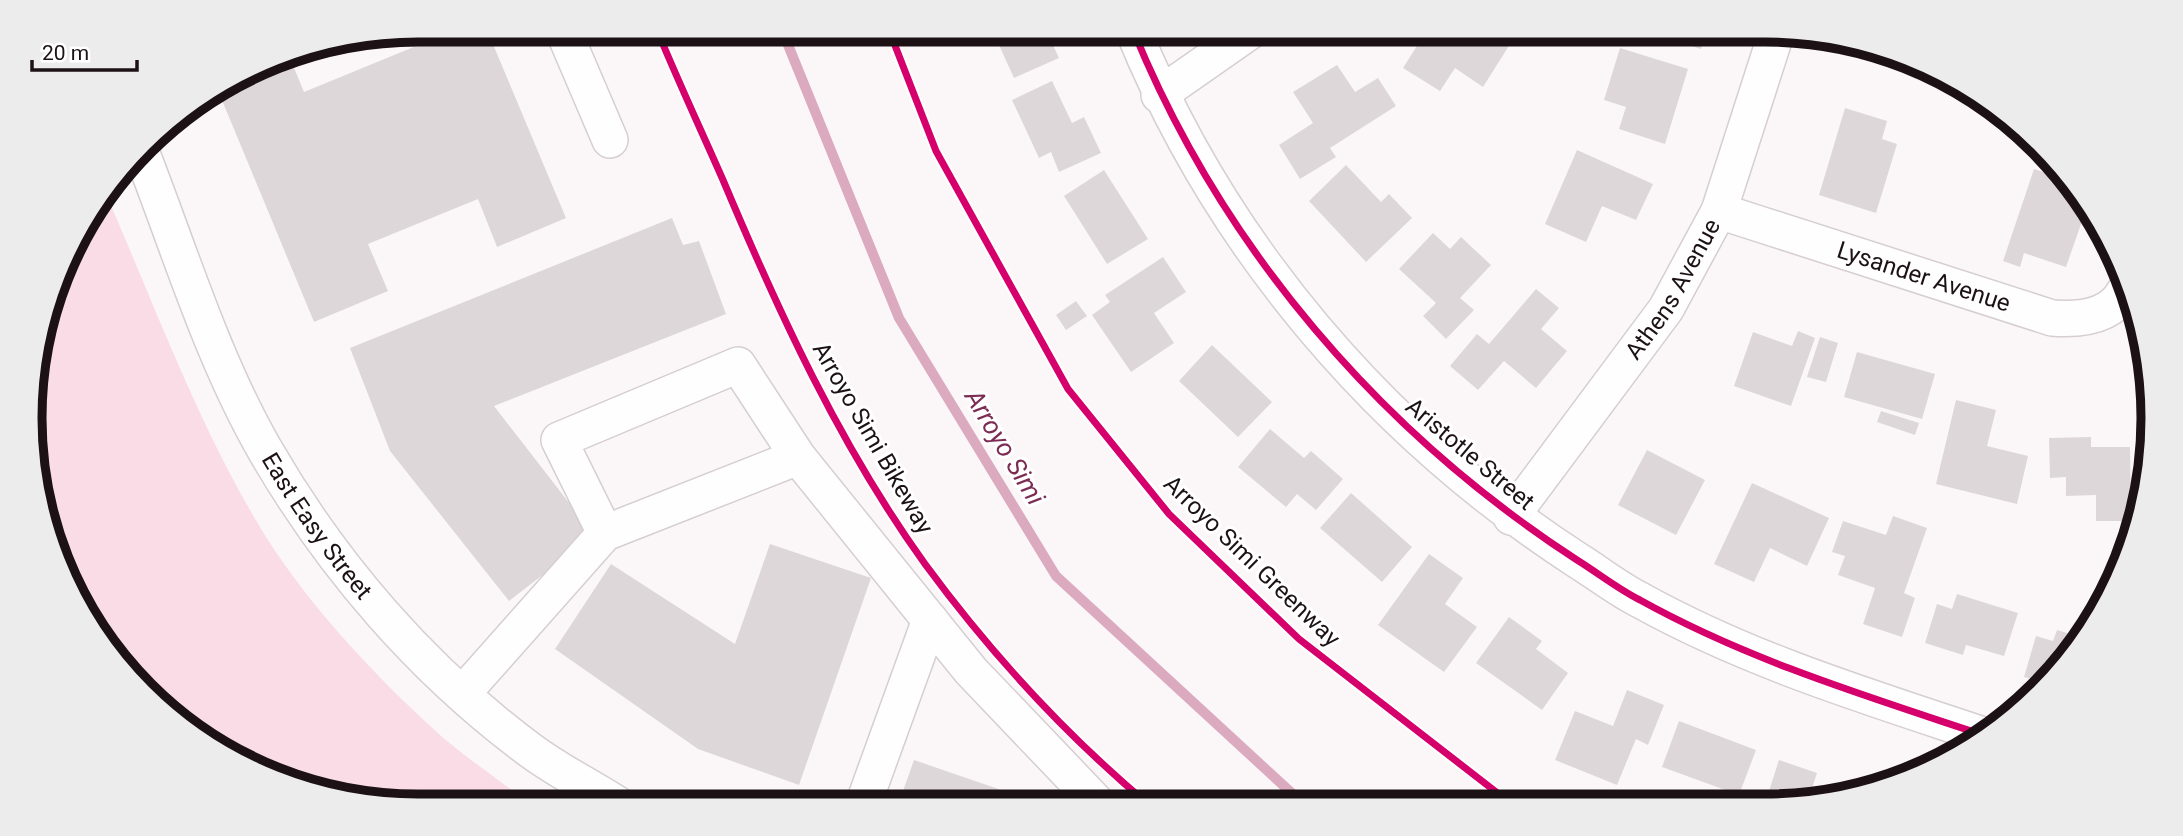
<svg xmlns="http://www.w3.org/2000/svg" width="2183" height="836" font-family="Roboto,sans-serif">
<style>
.green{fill:#fadce7}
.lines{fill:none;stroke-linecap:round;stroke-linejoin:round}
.stream{stroke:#dbaabe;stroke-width:10}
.building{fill:#ded7da}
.minor-casing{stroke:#d6ced1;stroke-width:38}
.minor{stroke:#fefefe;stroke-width:35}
.cycleway-casing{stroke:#fff;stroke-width:11}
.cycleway{stroke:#d6006c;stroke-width:7}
.labels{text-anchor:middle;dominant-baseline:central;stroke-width:6;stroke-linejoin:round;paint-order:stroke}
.street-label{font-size:24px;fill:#1c1216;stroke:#fff}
.water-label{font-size:26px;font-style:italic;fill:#7c2b52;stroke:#fff}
.rim{fill:none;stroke:#1c1216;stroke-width:9}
</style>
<rect width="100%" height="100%" fill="#fbf7f9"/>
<path class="green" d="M106 194C154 304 196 419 257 522 302 599 374 675 440 735 469 760 502 782 533 806H418L317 793 182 726 95 633 37 494 33 367 82 224Z"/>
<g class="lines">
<path class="stream" d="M782 30 899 318 1056 576 1297 798 1308 804"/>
</g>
<path class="building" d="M418 30H487L566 218 497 247 478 199 368 244 388 291 314 322 219 93 288 53 304 92 416 46 410 31Z
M992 30H1046L1059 58 1014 78Z
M1427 30H1494L1512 41 1483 87 1455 68 1440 91 1403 68Z
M1640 30H1707L1701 49Z
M1620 48 1688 69 1665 144 1619 129 1626 107 1604 100Z
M1337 65 1355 92 1378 78 1396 106 1330 148 1336 157 1300 179 1279 145 1313 123 1293 92Z
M1052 81 1072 123 1084 117 1101 153 1059 172 1051 152 1039 158 1012 100Z
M1845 108 1887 121 1882 139 1897 144 1876 213 1819 195Z
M1577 150 1653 184 1636 220 1602 206 1586 242 1545 224Z
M1346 165 1381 202 1389 194 1412 218 1366 262 1309 201Z
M2034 169 2061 178 2087 207 2066 267 2024 253 2020 267 2003 261Z
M1104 170 1148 239 1107 264 1064 196Z
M672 218 683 245 699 241 726 314 494 406 594 535 509 601 390 451 350 348Z
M1433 233 1450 249 1461 237 1491 265 1460 298 1474 310 1446 339 1423 316 1436 303 1399 269Z
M1163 257 1186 292 1154 313 1174 343 1131 372 1092 315 1110 302 1105 295Z
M1536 289 1559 308 1541 329 1567 351 1536 388 1504 361 1478 390 1450 366 1477 334 1489 344Z
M1076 301 1087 316 1066 330 1056 315Z
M1798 331 1815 338 1791 406 1734 386 1753 332 1792 346Z
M1820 337 1838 343 1826 382 1807 377Z
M1212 345 1272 402 1238 437 1179 381Z
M1857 352 1935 374 1922 419 1844 397Z
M1956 400 1996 410 1987 446 2028 456 2017 504 1936 484Z
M1881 411 1919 423 1915 435 1877 422Z
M1270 429 1304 458 1311 451 1343 479 1316 510 1297 494 1286 507 1238 467Z
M2091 437V447H2130L2131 521H2096V495L2066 496V477L2050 478 2049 438Z
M1647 450 1705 480 1676 535 1618 505Z
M1752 483 1829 518 1807 566 1770 548 1754 582 1714 564Z
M1351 493 1412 547 1382 582 1320 528Z
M1893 516 1927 528 1904 593 1915 598 1902 637 1863 624 1875 588 1838 575 1845 556 1832 552 1843 521 1886 535Z
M770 544 871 578 799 785 698 749 555 649 611 564 735 644Z
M1429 554 1463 578 1445 604 1477 627 1444 672 1378 625Z
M1957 594 2018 613 2004 656 1966 645 1963 655 1925 643 1937 604 1952 609Z
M1509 617 1542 641 1536 649 1568 673 1542 710 1476 663Z
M2057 630 2084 638 2045 683 2024 677 2036 636 2053 641Z
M1627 690 1664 705 1648 745 1636 739 1617 785 1555 760 1575 711 1613 726Z
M1679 721 1756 750 1739 795 1662 767Z
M914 760 1042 804V805H898Z
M1779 760 1817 773 1807 803H1777L1778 800 1767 797Z"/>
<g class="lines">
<defs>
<g id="minor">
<path d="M563 30 610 140"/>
<path d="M1133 30C1222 248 1380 432 1577 560 1598 573 1618 589 1640 600 1748 660 1866 696 1983 735"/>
<path d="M1159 95 1252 30"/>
<path id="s1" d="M141 151C180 251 212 358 265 450 332 566 422 670 530 750 558 771 591 787 620 806"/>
<path id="s2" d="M1719 211 2052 318C2078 320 2110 318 2124 292"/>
<path id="s3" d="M1511 517 1666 309 1719 211 1777 31"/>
<path d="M605 533 559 440 738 365 798 457"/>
<path d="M463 693 605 533 798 457 971 671 1099 805"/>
<path d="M863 805 930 620"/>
</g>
</defs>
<use href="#minor" class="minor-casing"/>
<use href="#minor" class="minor"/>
<defs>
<path id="cycleway" d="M657 30C678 81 701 130 723 180 779 313 840 446 925 564 989 651 1065 734 1148 804
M889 30 936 151 1068 389 1169 514 1299 639 1500 795 1517 804
M1133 30C1222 248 1380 432 1577 560 1598 573 1618 589 1640 600 1748 660 1866 696 1983 735"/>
</defs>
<use href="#cycleway" class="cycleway-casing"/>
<use href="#cycleway" class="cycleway"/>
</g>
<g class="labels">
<g class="street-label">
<text stroke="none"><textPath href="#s2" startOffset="215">Lysander Avenue</textPath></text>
<text stroke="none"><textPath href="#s3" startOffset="280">Athens Avenue</textPath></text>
<text transform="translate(873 438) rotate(60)">Arroyo Simi Bikeway</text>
<text transform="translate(1470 454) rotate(40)">Aristotle Street</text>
<text stroke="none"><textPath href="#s1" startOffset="416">East Easy Street</textPath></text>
<text transform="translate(1252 561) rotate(44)">Arroyo Simi Greenway</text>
</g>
<g class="water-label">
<text transform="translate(1005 447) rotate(59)">Arroyo Simi</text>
</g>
</g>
<path d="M0 0H2183V836H0ZM418 42H1765A376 376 0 0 1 2141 418V418A376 376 0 0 1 1765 794H418A376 376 0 0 1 42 418V418A376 376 0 0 1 418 42Z" fill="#edecec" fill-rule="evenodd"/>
<path class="rim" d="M418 42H1765A376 376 0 0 1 2141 418V418A376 376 0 0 1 1765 794H418A376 376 0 0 1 42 418V418A376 376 0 0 1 418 42Z"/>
<path d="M32 60v10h105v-10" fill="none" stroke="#1c1216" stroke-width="3.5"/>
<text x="42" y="60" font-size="21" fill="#1c1216" stroke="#ffffff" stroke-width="5" paint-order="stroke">20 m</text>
</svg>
